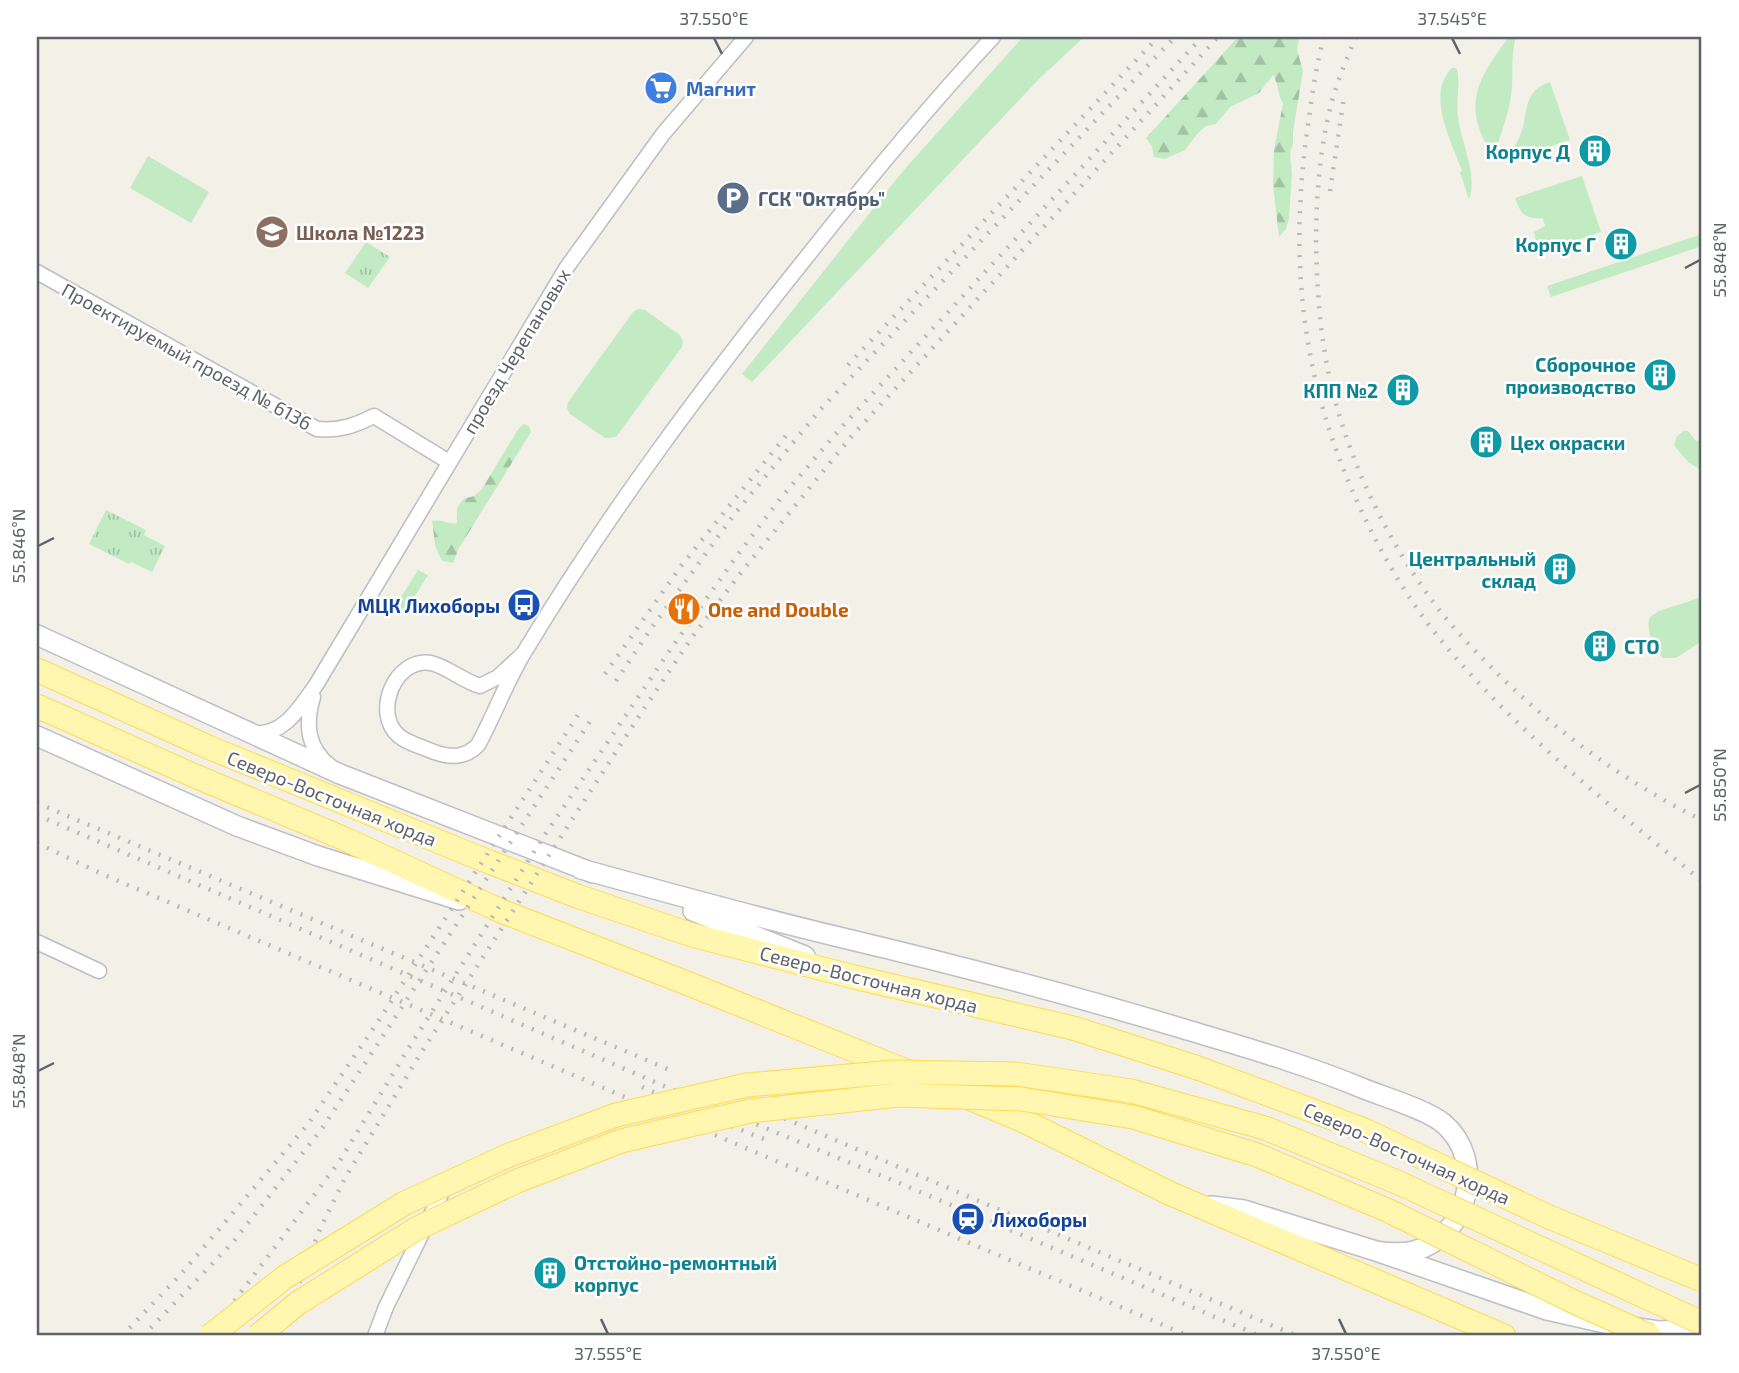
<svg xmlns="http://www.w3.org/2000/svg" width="1739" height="1373" font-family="'Exo 2',sans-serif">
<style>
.grass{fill:#c2ebc4}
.forest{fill:url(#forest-firs)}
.park{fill:url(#park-tufts)}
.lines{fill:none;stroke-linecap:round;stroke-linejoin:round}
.street-casing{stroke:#bbbec3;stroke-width:17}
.secondary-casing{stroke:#bcbfc6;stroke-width:22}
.primary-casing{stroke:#ffda53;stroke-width:25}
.street{stroke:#fff;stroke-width:14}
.secondary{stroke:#fff;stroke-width:19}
.primary{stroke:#fff7af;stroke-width:23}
.rail{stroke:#b8b9ba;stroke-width:4.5;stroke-dasharray:2 9;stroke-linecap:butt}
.primary-bridge-casing{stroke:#ffda53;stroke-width:25;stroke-linecap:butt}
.primary-bridge{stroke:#fff7af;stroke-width:23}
.ticks{fill:none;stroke:#5e6269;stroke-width:2.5}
.labels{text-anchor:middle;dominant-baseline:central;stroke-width:5;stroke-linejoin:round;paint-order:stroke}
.shop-label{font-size:19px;font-weight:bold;fill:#366cbe;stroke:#fff;text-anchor:start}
.culture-label{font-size:19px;font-weight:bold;fill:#0d838f;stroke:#fff;text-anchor:end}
.service-label{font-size:19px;font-weight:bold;fill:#4e5e75;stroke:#fff;text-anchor:start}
.education-label{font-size:19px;font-weight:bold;fill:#785e54;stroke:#fff;text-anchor:start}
.street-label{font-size:19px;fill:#5e6269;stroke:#fff}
.transit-label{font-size:19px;font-weight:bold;fill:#164399;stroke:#fff;text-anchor:end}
.food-label{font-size:19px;font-weight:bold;fill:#c56008;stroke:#fff;text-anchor:start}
.neatline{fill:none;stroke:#5e6269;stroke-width:2.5}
.ticks-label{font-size:18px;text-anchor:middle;fill:#5e6269}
</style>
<defs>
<pattern id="forest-firs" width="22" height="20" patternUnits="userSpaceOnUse" patternTransform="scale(1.75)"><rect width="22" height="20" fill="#c2ebc4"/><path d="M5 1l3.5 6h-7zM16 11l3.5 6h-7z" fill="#a1c2a3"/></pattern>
<pattern id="park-tufts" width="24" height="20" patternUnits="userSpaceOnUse" patternTransform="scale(1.75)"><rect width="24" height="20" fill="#c2ebc4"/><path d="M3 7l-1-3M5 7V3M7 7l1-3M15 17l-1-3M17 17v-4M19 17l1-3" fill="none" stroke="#a1c2a3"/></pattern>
</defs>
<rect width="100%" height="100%" fill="#f2f0e7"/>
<path class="grass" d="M1023 37H1084L1039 79 752 382 742 374 903 171Z
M1509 37H1516C1511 54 1513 70 1512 88 1510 108 1504 125 1498 143L1490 147C1484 143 1482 136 1479 128 1467 92 1488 65 1509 37Z
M1452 68H1456C1461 76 1456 104 1458 117 1461 144 1478 173 1469 200L1460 172 1462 171C1452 142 1425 94 1452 68Z
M1550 82 1570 140 1503 162C1508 154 1515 147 1519 138 1530 115 1520 92 1550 82Z
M148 156 209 192 191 223 130 188Z
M1582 176 1601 232 1539 253 1534 232 1545 226 1543 218C1525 220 1521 214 1515 198Z
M1702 234V246L1551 297 1547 286Z
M638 309 645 310 680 335 683 341 682 347 616 437 605 438 570 414 567 408 568 402 633 312Z
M1684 431H1688L1696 441 1702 440V471L1688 462 1674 445 1677 436Z
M418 570 428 575 405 612 400 614 393 610Z
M1702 597V641L1676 658H1663C1654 648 1645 630 1650 617L1659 611Z"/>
<path class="forest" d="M1238 37H1299L1297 50 1303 71 1293 132V143L1290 154 1292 174 1289 218 1286 229 1279 237 1273 185 1274 150 1283 103C1277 94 1279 85 1273 75L1259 93 1230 107 1216 124 1206 126 1198 133 1185 150 1165 159 1154 157 1152 146 1146 138Z
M524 424 529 426 531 432 459 548 453 563 443 561C433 548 435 537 432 521 444 519 448 525 457 523V508L463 499 474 496 482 489 519 428Z"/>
<path class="park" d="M366 242 390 257 368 288 345 273Z
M106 510 146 530 144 535 165 546 152 572 131 562 129 564 89 544Z"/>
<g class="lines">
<defs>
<path id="street" d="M37 272 317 429C339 431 354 426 374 416L449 462
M524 653 498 677 480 686C463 681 446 666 431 663 395 657 372 713 399 736 409 744 423 747 434 752 451 758 465 758 478 745 495 714 507 680 525 651 608 513 705 384 805 259 865 183 927 108 993 37
M313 697C305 724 307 748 330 766
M254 733C284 736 300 707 316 685L567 267 663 134 746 37
M37 942 99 971
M375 1336 386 1307 445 1186"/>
<path id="secondary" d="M37 635 340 774 593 873
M37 736 237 826 318 856 459 900
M581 869C668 893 755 917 843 938 957 965 1071 995 1184 1029 1244 1047 1304 1064 1362 1088 1384 1097 1425 1109 1443 1123 1487 1160 1469 1236 1414 1251 1401 1254 1388 1253 1376 1251
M693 911 805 956
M1211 1206 1244 1210 1376 1251 1547 1310 1604 1323 1658 1331 1702 1329"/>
<path id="primary" d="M37 670 208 747 474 856 577 896 692 935 854 977 1073 1028 1198 1068
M37 706 195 776 345 839 501 911 684 982 911 1073
M969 1098 1024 1121 1169 1193 1504 1336"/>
</defs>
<use href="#street" class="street-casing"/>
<use href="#secondary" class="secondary-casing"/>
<use href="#primary" class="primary-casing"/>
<use href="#street" class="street"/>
<use href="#secondary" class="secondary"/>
<use href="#primary" class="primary"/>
<path class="rail" d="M1324 37C1316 65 1312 96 1308 125 1288 263 1302 385 1362 512 1385 561 1413 608 1449 650 1523 737 1614 809 1702 881
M1356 37C1347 58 1338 79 1332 101 1320 147 1316 195 1316 242 1317 290 1320 338 1331 384 1349 462 1388 543 1437 607 1456 632 1479 655 1501 677 1562 736 1625 782 1702 820
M1330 191 1344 97
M848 365 1158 37
M605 674 681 566 788 433
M616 681 648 633 733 516 820 410 1175 37
M37 803 670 1070
M37 815 685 1095
M37 843 100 873 674 1118
M642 1087 681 1104
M734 1097 1297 1336
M726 1112 892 1180 1260 1336
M721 1122 772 1142
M715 1135 1189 1336
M122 1336 182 1273 308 1124 377 1023 580 712
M143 1336 234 1241 323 1127 591 720
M208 1336 339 1162 410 1046 546 833 668 653 736 557 780 499 840 429 1202 37
M286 1336 296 1291 320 1229 345 1178 421 1053 643 710 693 636 743 570 850 438 1218 37"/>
<defs>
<path id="primary-bridge" d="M1198 1068 1364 1130 1549 1217 1702 1280
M210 1336 285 1277 405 1203 507 1156 616 1115 747 1085 894 1072 1016 1074 1131 1091 1265 1128 1399 1183 1702 1323
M258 1336 298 1303 416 1229 517 1181 621 1141 750 1111 898 1095 1021 1099 1133 1117 1257 1155 1387 1210 1572 1301 1650 1336"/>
</defs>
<use href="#primary-bridge" class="primary-bridge-casing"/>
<use href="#primary-bridge" class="primary-bridge"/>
</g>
<path class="ticks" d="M714 38 722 54M1452 38 1460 54M1685 268 1700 260M38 546 54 538M1685 793 1700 785M38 1071 54 1063M601 1319 608 1334M1339 1319 1346 1334"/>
<defs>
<symbol id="supermarket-disc" viewBox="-11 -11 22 22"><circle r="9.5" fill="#3f7fe0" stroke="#fff"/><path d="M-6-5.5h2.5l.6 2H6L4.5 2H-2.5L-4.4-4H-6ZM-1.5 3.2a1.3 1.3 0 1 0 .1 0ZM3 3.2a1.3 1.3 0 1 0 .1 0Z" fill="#fff"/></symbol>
<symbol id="building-disc" viewBox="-11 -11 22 22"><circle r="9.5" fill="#0f9aa8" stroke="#fff"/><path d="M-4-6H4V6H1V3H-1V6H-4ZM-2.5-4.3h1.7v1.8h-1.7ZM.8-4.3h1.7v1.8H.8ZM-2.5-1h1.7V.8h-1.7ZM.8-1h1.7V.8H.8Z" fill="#fff"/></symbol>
<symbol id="parking-disc" viewBox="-11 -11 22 22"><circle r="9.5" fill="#5c6f8a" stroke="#fff"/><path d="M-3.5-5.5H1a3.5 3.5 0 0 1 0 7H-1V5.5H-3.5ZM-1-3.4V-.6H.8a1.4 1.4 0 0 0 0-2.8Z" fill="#fff"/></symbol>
<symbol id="school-disc" viewBox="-11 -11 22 22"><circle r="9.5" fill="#8d6e63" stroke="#fff"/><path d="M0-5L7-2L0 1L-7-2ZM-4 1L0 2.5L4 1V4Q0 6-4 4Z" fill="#fff"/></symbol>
<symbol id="bus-disc" viewBox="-11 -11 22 22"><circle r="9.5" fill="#1a4fb4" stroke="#fff"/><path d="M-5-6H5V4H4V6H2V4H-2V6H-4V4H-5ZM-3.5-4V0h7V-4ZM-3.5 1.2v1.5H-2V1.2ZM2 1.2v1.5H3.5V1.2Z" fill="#fff"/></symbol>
<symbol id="restaurant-disc" viewBox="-11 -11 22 22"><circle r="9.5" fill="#e8710a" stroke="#fff"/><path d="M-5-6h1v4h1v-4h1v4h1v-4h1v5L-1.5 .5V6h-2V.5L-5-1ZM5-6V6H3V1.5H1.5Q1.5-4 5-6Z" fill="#fff"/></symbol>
<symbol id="station-disc" viewBox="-11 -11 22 22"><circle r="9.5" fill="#1a4fb4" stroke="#fff"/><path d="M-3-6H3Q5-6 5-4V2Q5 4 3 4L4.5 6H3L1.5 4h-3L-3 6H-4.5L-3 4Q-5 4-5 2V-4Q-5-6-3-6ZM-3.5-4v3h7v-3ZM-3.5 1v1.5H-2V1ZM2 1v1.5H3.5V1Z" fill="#fff"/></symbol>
</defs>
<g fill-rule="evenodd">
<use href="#supermarket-disc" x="642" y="69" width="38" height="38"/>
<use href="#building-disc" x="1576" y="132" width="38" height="38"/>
<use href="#parking-disc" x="714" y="179" width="38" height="38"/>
<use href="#school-disc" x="253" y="213" width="38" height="38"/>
<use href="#building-disc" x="1602" y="225" width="38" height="38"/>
<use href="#building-disc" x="1641" y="356" width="38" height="38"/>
<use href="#building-disc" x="1384" y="371" width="38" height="38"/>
<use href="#building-disc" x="1467" y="423" width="38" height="38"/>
<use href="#building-disc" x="1541" y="550" width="38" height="38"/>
<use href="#bus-disc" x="505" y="586" width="38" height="38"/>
<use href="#restaurant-disc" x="665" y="590" width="38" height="38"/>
<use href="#building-disc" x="1581" y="627" width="38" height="38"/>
<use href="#station-disc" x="949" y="1200" width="38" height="38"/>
<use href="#building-disc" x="531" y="1254" width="38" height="38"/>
</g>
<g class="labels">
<g class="shop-label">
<text x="686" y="88">Магнит</text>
</g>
<g class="culture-label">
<text x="1570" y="151">Корпус Д</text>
<text x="1596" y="244">Корпус Г</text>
<text x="1636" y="364">Сборочное<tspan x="1636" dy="22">производство</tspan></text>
<text x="1378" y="390">КПП №2</text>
<text x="1510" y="442" text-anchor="start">Цех окраски</text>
<text x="1536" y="558">Центральный<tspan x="1536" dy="22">склад</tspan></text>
<text x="1624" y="646" text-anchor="start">СТО</text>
<text x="574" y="1262" text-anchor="start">Отстойно-ремонтный<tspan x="574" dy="22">корпус</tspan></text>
</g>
<g class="service-label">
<text x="758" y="198">ГСК "Октябрь"</text>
</g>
<g class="education-label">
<text x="296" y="232">Школа №1223</text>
</g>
<g class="street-label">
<text transform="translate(516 351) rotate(-59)">проезд Черепановых</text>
<text transform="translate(187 356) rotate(29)">Проектируемый проезд № 6136</text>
<text transform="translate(332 798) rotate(22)">Северо-Восточная хорда</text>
<text transform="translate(869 979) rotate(14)">Северо-Восточная хорда</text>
<text transform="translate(1407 1153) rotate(24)">Северо-Восточная хорда</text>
</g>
<g class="transit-label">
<text x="500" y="605">МЦК Лихоборы</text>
<text x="992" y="1219" text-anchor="start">Лихоборы</text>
</g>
<g class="food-label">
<text x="708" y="609">One and Double</text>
</g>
</g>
<rect width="1739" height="1373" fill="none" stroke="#ffffff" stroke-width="77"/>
<rect x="38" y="38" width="1662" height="1296" class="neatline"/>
<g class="ticks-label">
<text x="714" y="25">37.550°E</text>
<text x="1452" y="25">37.545°E</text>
<text transform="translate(1720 260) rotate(-90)" y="6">55.848°N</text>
<text transform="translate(19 546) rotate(-90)" y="6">55.846°N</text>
<text transform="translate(1720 785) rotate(-90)" y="6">55.850°N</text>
<text transform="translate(19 1071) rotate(-90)" y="6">55.848°N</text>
<text x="608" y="1360">37.555°E</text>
<text x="1346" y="1360">37.550°E</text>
</g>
</svg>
